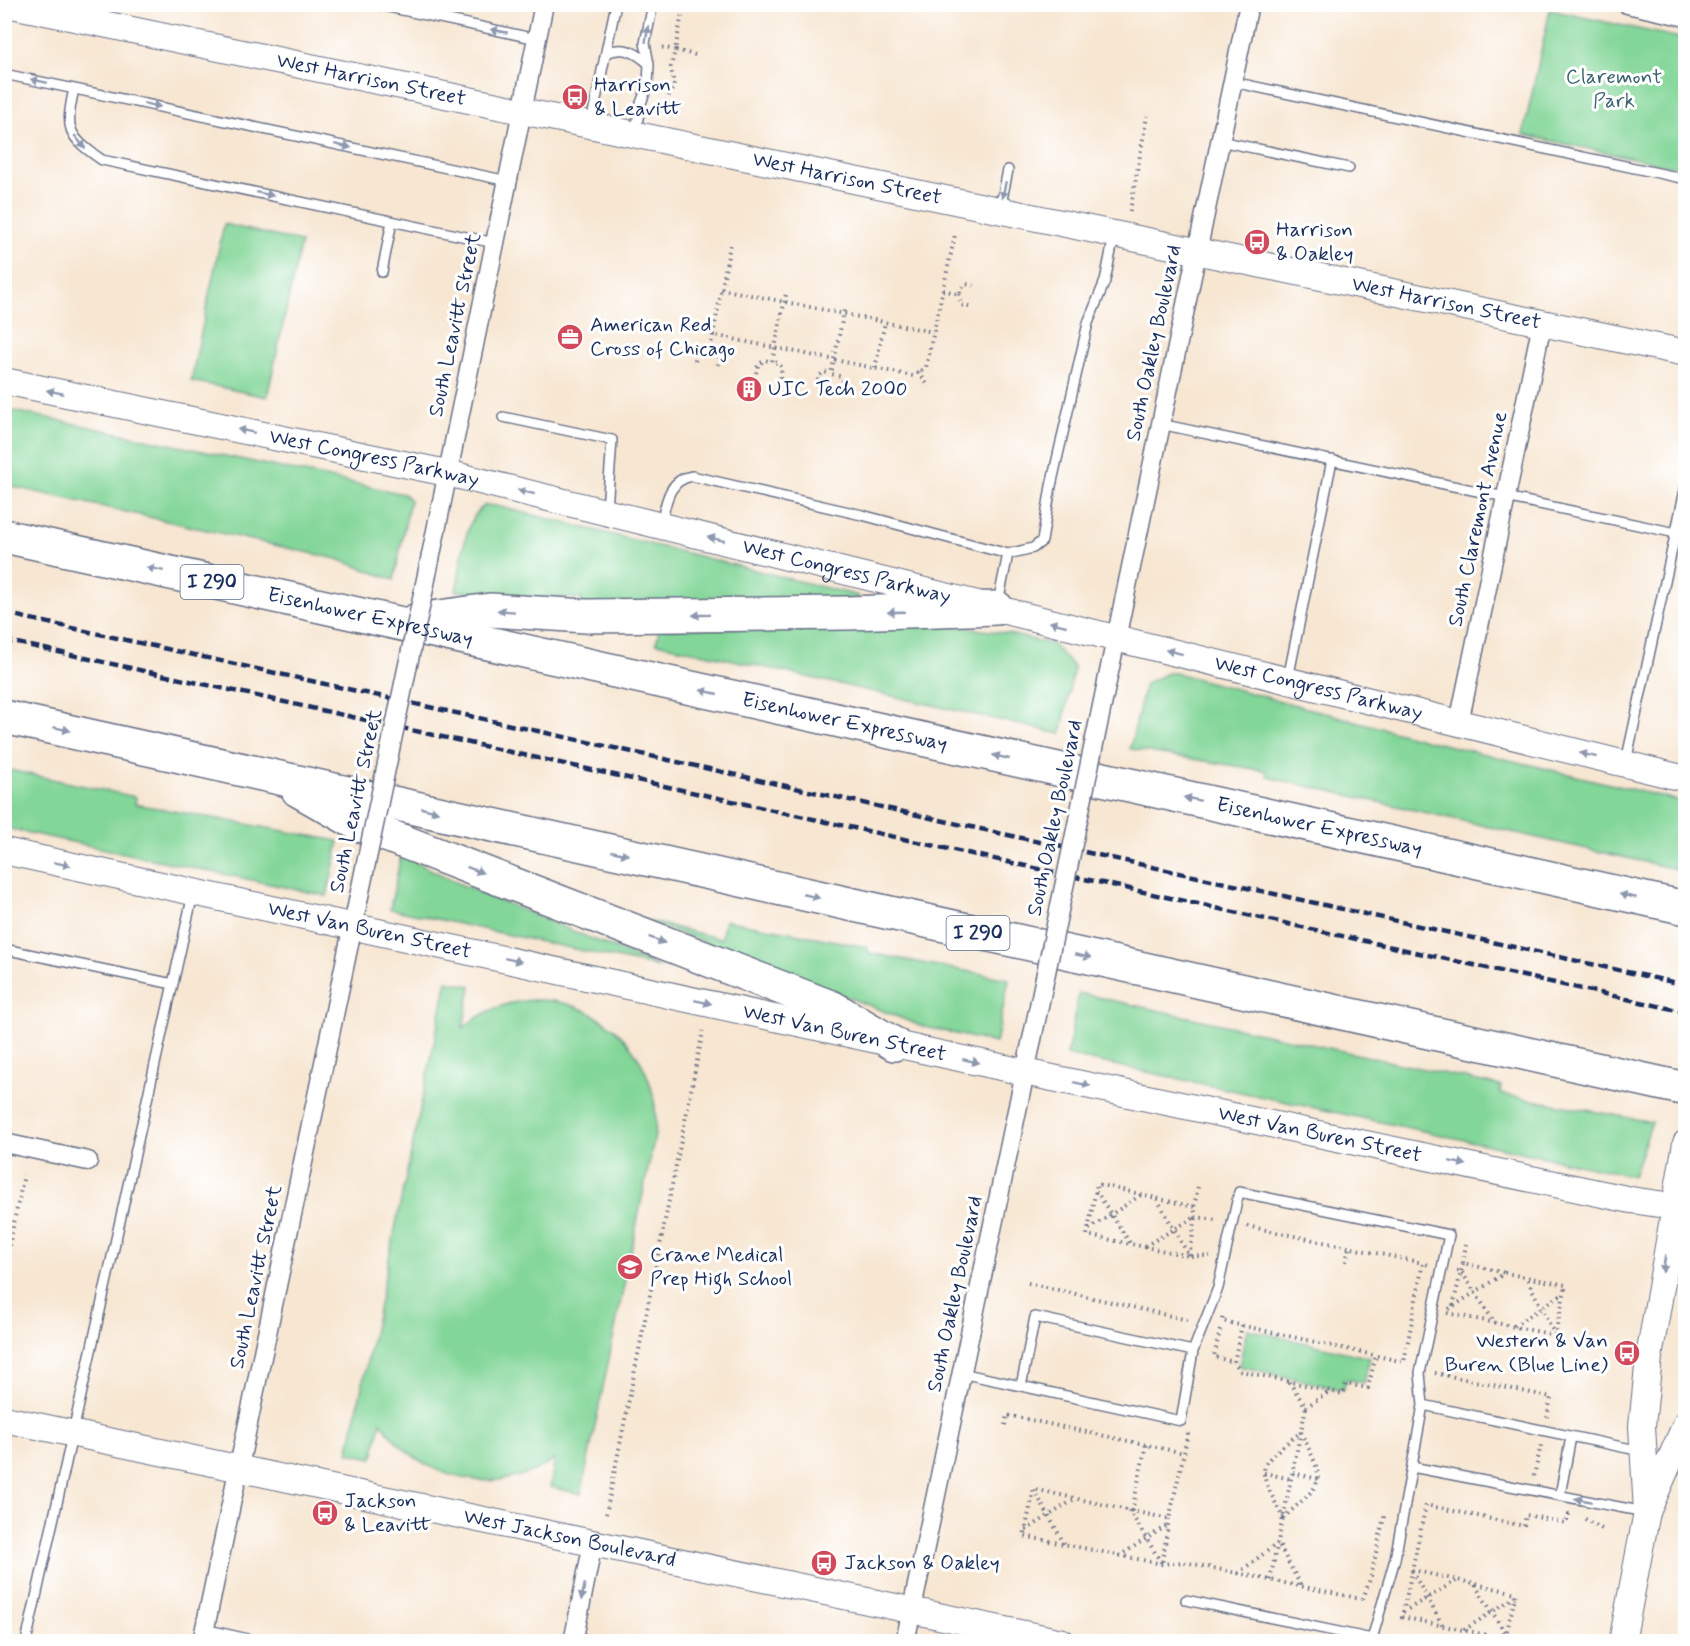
<svg xmlns="http://www.w3.org/2000/svg" width="1690" height="1646" font-family="Mynerve,sans-serif">
<style>
.green{fill:#82d698;stroke:#4e827b;stroke-width:1.5}
.lines{fill:none;stroke-linecap:round;stroke-linejoin:round}
.lane-casing{stroke:#686f86;stroke-width:12}
.street-casing{stroke:#686f86;stroke-width:21}
.secondary-casing{stroke:#686f86;stroke-width:28}
.highway-casing{stroke:#686f86;stroke-width:36}
.path{stroke:#686f86;stroke-width:4;stroke-dasharray:1.5 4.5;stroke-linecap:butt}
.lane{stroke:#fff;stroke-width:9}
.street{stroke:#fff;stroke-width:18}
.secondary{stroke:#fff;stroke-width:26}
.highway{stroke:#fff;stroke-width:33}
.rail{stroke:#1b2f5e;stroke-width:4.5;stroke-dasharray:9 4.5;stroke-linecap:butt}
.street-bridge-casing{stroke:#686f86;stroke-width:21;stroke-linecap:butt}
.street-bridge{stroke:#fff;stroke-width:18}
.oneway{fill:#8d97ae}
.labels{text-anchor:middle;dominant-baseline:central;stroke-width:6;stroke-linejoin:round;paint-order:stroke}
.shield{fill:#fff;stroke:#5f6d8e;stroke-width:1.5}
.shield-label{font-size:20px;font-weight:bold;fill:#1b2f5e}
.park-label{font-size:21px;fill:#3a616f;stroke:#fff}
.street-label{font-size:21px;fill:#1b2f5e;stroke:#fff}
.poi-label{font-size:21px;fill:#1b2f5e;stroke:#fff;text-anchor:start}
</style>
<rect width="100%" height="100%" fill="#fff"/>
<filter id="ink" filterUnits="userSpaceOnUse"><feTurbulence type="fractalNoise" baseFrequency=".0167" numOctaves="2"/><feDisplacementMap in="SourceGraphic" scale="12" xChannelSelector="R" yChannelSelector="G"/><feConvolveMatrix kernelMatrix="1 2 1 2 8 2 1 2 1" color-interpolation-filters="sRGB"/></filter>
<filter id="wash" filterUnits="userSpaceOnUse"><feTurbulence type="fractalNoise" baseFrequency=".008" numOctaves="4" result="noise"/><feDisplacementMap in="SourceGraphic" scale="24" xChannelSelector="R" yChannelSelector="G"/><feGaussianBlur stdDeviation="1.35" result="paint"/><feColorMatrix in="noise" values="0 0 0 0 0 0 0 0 0 0 0 0 0 0 0 0 0 1.4 0 .05"/><feComposite in="paint" operator="in"/></filter>
<g filter="url(#wash)">
<rect width="100%" height="100%" fill="#f7e6d1"/>
<path class="green" d="M1550 10 1685 39V169L1523 135Z
M224 224 301 242 267 397 191 381Z
M5 409 404 494 410 500 394 580 337 559 5 485Z
M485 505 497 506 859 596 857 599 581 607V598L518 597 456 591C462 566 462 520 485 505Z
M878 626 962 627 1004 633 1052 644 1074 667 1061 734 656 643 659 629Z
M1167 673H1176L1426 740 1685 802V871L1267 777V771L1130 749 1145 684Z
M5 769 136 797 135 804 339 841 327 896 5 828Z
M401 855 462 885 662 968 390 909Z
M629 916 721 939 725 920 867 947 869 953 1009 979 996 1043 921 1026 725 949Z
M447 981 471 986 463 1028C547 958 666 1029 655 1135L581 1494 550 1487 555 1459C497 1500 419 1480 381 1422L373 1458 348 1453Z
M1079 993 1501 1086 1500 1094 1652 1122 1633 1176 1067 1055Z
M1247 1329 1370 1358 1363 1383 1347 1379 1343 1390 1239 1366Z"/>
</g>
<g filter="url(#ink)">
<g class="lines">
<defs>
<path id="lane" d="M374 4 537 39
M606 53C623 46 635 51 649 64
M4 74 508 181
M1233 82 1686 179
M74 89C65 129 67 136 102 160L495 243
M591 123 616 4
M635 134 641 103 648 85 649 64 645 43 653 4
M1220 141 1349 168
M1000 209 1008 170
M382 272 392 221
M503 417 612 440 607 509
M1160 424 1676 533
M661 524C666 503 668 480 692 476L862 515 1008 554 998 603
M1008 554 1033 548 1042 541 1051 486 1088 323 1105 281 1114 236
M1288 679 1332 460
M1626 762 1686 485
M4 949 173 984
M961 1373 1181 1421 1193 1351 1218 1288 1239 1192 1449 1235 1420 1373 1423 1405 1395 1559 1372 1639 1186 1600
M1021 1386 1035 1317 1193 1351
M1423 1405 1641 1451
M1412 1467 1645 1512
M1560 1495 1571 1437
M204 1629 261 1642
M26 1642 193 894"/>
<path id="street" d="M1627 4 1686 17
M425 584 544 4
M1459 723 1542 323
M1095 739 1249 4
M4 1143 88 1161
M202 1642 369 849
M573 1642 593 1543
M905 1642 1043 987"/>
<g id="secondary">
<path id="s1" d="M7 4 1686 353"/>
<path id="s2" d="M4 381 447 473 1686 779"/>
<path id="s3" d="M4 851 1024 1072 1631 1200 1686 1208"/>
<path id="s4" d="M4 1419 1062 1642"/>
<path d="M1647 1512 1642 1426 1649 1357 1686 1143"/>
<path d="M1622 1642 1647 1512 1686 1424"/>
</g>
<g id="highway">
<path id="s5" d="M4 536 1686 908"/>
<path d="M417 620 490 610 586 616 848 613 997 608"/>
<path d="M4 717 1686 1089"/>
<path d="M298 790 358 824 833 1008 894 1044"/>
</g>
</defs>
<use href="#lane" class="lane-casing"/>
<use href="#street" class="street-casing"/>
<use href="#secondary" class="secondary-casing"/>
<use href="#highway" class="highway-casing"/>
<path class="path" d="M684 4 675 50 699 56
M660 112 674 86 671 67 675 50 660 47
M1130 211 1147 116
M730 245 713 335 913 376 926 367 955 235
M721 289 933 332
M943 290 959 294 965 284 977 286
M959 294 961 305 973 308
M713 335 710 349 717 350 720 356 718 365
M695 361 698 352 703 347 710 349
M875 368 885 322
M919 372 929 387
M756 373 758 365 765 360 772 362
M780 378 782 368 779 363 772 362 786 294
M817 386 819 376 824 372 831 374
M845 392V383L840 376 831 374 845 307
M1198 1187 1194 1207 1196 1217 1217 1220
M1096 1191 1130 1243
M1157 1199 1189 1256 1196 1217
M1194 1207 1097 1184 1087 1235 1189 1256H1210
M1247 1226 1423 1263
M1089 1229 1141 1195
M1145 1246 1195 1217
M1346 1262 1349 1248
M1463 1263 1466 1244
M4 1269 24 1175
M1457 1271H1461L1495 1323
M1028 1283 1188 1320
M1453 1306 1463 1263 1505 1273
M1449 1309 1505 1273 1566 1285 1555 1335 1526 1277
M1447 1313 1555 1335
M1223 1318 1222 1321 1404 1362 1423 1263 1429 1265
M1242 1325 1234 1362 1241 1371 1331 1391 1343 1394 1346 1384 1368 1388 1376 1355
M1514 1326 1564 1293
M1220 1330 1214 1357 1234 1362
M1435 1373 1551 1397 1547 1417
M1289 1382 1306 1407 1330 1391
M1005 1425 1007 1415 1184 1453 1188 1433
M1301 1432C1326 1485 1326 1479 1283 1518 1257 1465 1253 1469 1301 1432Z
M1146 1445 1132 1511 1169 1519 1184 1453
M1264 1473 1291 1479
M1293 1473 1318 1479
M1534 1476 1541 1445
M1034 1490 1065 1545
M1129 1510 1162 1564 1169 1519
M1132 1511 1034 1489 1024 1536 1162 1564 1184 1562 1362 1599
M606 1514 703 1031
M1585 1519 1602 1529
M1026 1530 1075 1499
M1119 1556 1168 1525
M1412 1570 1516 1593 1505 1639 1402 1617 1426 1505 1524 1526 1526 1515 1566 1523 1569 1514 1572 1515
M1412 1571 1443 1626
M1238 1573 1278 1543 1301 1586
M1270 1580 1306 1407
M1475 1585 1506 1634
M1363 1599 1371 1576 1385 1512
M1403 1612 1456 1581
M1464 1630 1515 1597"/>
<use href="#lane" class="lane"/>
<use href="#street" class="street"/>
<use href="#secondary" class="secondary"/>
<use href="#highway" class="highway"/>
<path class="rail" d="M4 613 1686 985
M4 640 1686 1012"/>
<defs>
<path id="street-bridge" d="M369 849 425 584
M1043 987 1095 739"/>
</defs>
<use href="#street-bridge" class="street-bridge-casing"/>
<use href="#street-bridge" class="street-bridge"/>
</g>
<defs><path id="oneway-solid" d="M-6-.8H1V-3.2L6.5 0L1 3.2V.8H-6Z" transform="scale(1.5)"/></defs>
<g class="oneway">
<use href="#oneway-solid" transform="translate(499 31) rotate(-169)"/>
<use href="#oneway-solid" transform="translate(647 34) rotate(-80)"/>
<use href="#oneway-solid" transform="translate(39 81) rotate(-168)"/>
<use href="#oneway-solid" transform="translate(152 105) rotate(12)"/>
<use href="#oneway-solid" transform="translate(80 142) rotate(51)"/>
<use href="#oneway-solid" transform="translate(343 146) rotate(12)"/>
<use href="#oneway-solid" transform="translate(1004 190) rotate(102)"/>
<use href="#oneway-solid" transform="translate(265 194) rotate(12)"/>
<use href="#oneway-solid" transform="translate(55 392) rotate(-168)"/>
<use href="#oneway-solid" transform="translate(246 431) rotate(-168)"/>
<use href="#oneway-solid" transform="translate(526 492) rotate(-166)"/>
<use href="#oneway-solid" transform="translate(716 539) rotate(-166)"/>
<use href="#oneway-solid" transform="translate(155 569) rotate(-168)"/>
<use href="#oneway-solid" transform="translate(506 611) rotate(-176)"/>
<use href="#oneway-solid" transform="translate(896 612) rotate(178)"/>
<use href="#oneway-solid" transform="translate(701 615) rotate(179)"/>
<use href="#oneway-solid" transform="translate(1058 624) rotate(-166)"/>
<use href="#oneway-solid" transform="translate(1174 652) rotate(-166)"/>
<use href="#oneway-solid" transform="translate(709 692) rotate(-167)"/>
<use href="#oneway-solid" transform="translate(62 729) rotate(12)"/>
<use href="#oneway-solid" transform="translate(1588 755) rotate(-166)"/>
<use href="#oneway-solid" transform="translate(1001 757) rotate(-167)"/>
<use href="#oneway-solid" transform="translate(1192 799) rotate(-168)"/>
<use href="#oneway-solid" transform="translate(430 810) rotate(13)"/>
<use href="#oneway-solid" transform="translate(620 853) rotate(13)"/>
<use href="#oneway-solid" transform="translate(62 864) rotate(12)"/>
<use href="#oneway-solid" transform="translate(475 870) rotate(21)"/>
<use href="#oneway-solid" transform="translate(811 896) rotate(13)"/>
<use href="#oneway-solid" transform="translate(1628 896) rotate(-168)"/>
<use href="#oneway-solid" transform="translate(657 940) rotate(21)"/>
<use href="#oneway-solid" transform="translate(1083 956) rotate(12)"/>
<use href="#oneway-solid" transform="translate(513 960) rotate(12)"/>
<use href="#oneway-solid" transform="translate(703 1002) rotate(12)"/>
<use href="#oneway-solid" transform="translate(971 1061) rotate(12)"/>
<use href="#oneway-solid" transform="translate(1082 1084) rotate(12)"/>
<use href="#oneway-solid" transform="translate(1458 1163) rotate(12)"/>
<use href="#oneway-solid" transform="translate(1664 1264) rotate(99)"/>
<use href="#oneway-solid" transform="translate(1583 1500) rotate(-169)"/>
<use href="#oneway-solid" transform="translate(583 1592) rotate(102)"/>
</g>
</g>
<defs>
<symbol id="bus-disc" viewBox="-11 -11 22 22"><circle r="9.5" fill="#d1495b" stroke="#fff"/><path d="M-5-6H5V4H4V6H2V4H-2V6H-4V4H-5ZM-3.5-4V0h7V-4ZM-3.5 1.2v1.5H-2V1.2ZM2 1.2v1.5H3.5V1.2Z" fill="#fff"/></symbol>
<symbol id="office-disc" viewBox="-11 -11 22 22"><circle r="9.5" fill="#d1495b" stroke="#fff"/><path d="M-6-3h4V-5.5h4V-3h4V5H-6ZM-1-4.5V-3h2v-1.5ZM-6 0V1H6V0Z" fill="#fff"/></symbol>
<symbol id="building-disc" viewBox="-11 -11 22 22"><circle r="9.5" fill="#d1495b" stroke="#fff"/><path d="M-4-6H4V6H1V3H-1V6H-4ZM-2.5-4.3h1.7v1.8h-1.7ZM.8-4.3h1.7v1.8H.8ZM-2.5-1h1.7V.8h-1.7ZM.8-1h1.7V.8H.8Z" fill="#fff"/></symbol>
<symbol id="school-disc" viewBox="-11 -11 22 22"><circle r="9.5" fill="#d1495b" stroke="#fff"/><path d="M0-5L7-2L0 1L-7-2ZM-4 1L0 2.5L4 1V4Q0 6-4 4Z" fill="#fff"/></symbol>
</defs>
<g fill-rule="evenodd">
<use href="#bus-disc" x="560" y="82" width="30" height="30"/>
<use href="#bus-disc" x="1242" y="227" width="30" height="30"/>
<use href="#office-disc" x="555" y="322" width="30" height="30"/>
<use href="#building-disc" x="734" y="374" width="30" height="30"/>
<use href="#school-disc" x="615" y="1252" width="30" height="30"/>
<use href="#bus-disc" x="1612" y="1338" width="30" height="30"/>
<use href="#bus-disc" x="310" y="1498" width="30" height="30"/>
<use href="#bus-disc" x="809" y="1548" width="30" height="30"/>
</g>
<g class="labels">
<g class="shield">
<rect x="180.5" y="565" width="63" height="34" rx="4.5"/>
<rect x="946.5" y="916" width="63" height="34" rx="4.5"/>
</g>
<g class="shield-label">
<text x="212" y="582">I 290</text>
<text x="978" y="933">I 290</text>
</g>
<g class="park-label">
<text x="1614" y="77">Claremont<tspan x="1614" dy="24">Park</tspan></text>
</g>
<g class="street-label">
<text stroke="none"><textPath href="#s1" startOffset="372">West Harrison Street</textPath></text>
<text stroke="none"><textPath href="#s1" startOffset="858">West Harrison Street</textPath></text>
<text stroke="none"><textPath href="#s1" startOffset="1470">West Harrison Street</textPath></text>
<text transform="translate(455 325) rotate(-78)">South Leavitt Street</text>
<text transform="translate(1154 343) rotate(-78)">South Oakley Boulevard</text>
<text stroke="none"><textPath href="#s2" startOffset="378">West Congress Parkway</textPath></text>
<text transform="translate(1478 519) rotate(-78)">South Claremont Avenue</text>
<text stroke="none"><textPath href="#s2" startOffset="864">West Congress Parkway</textPath></text>
<text stroke="none"><textPath href="#s5" startOffset="375">Eisenhower Expressway</textPath></text>
<text stroke="none"><textPath href="#s2" startOffset="1350">West Congress Parkway</textPath></text>
<text stroke="none"><textPath href="#s5" startOffset="861">Eisenhower Expressway</textPath></text>
<text transform="translate(356 801) rotate(-78)">South Leavitt Street</text>
<text transform="translate(1055 818) rotate(-78)">South Oakley Boulevard</text>
<text stroke="none"><textPath href="#s5" startOffset="1347">Eisenhower Expressway</textPath></text>
<text stroke="none"><textPath href="#s3" startOffset="374">West Van Buren Street</textPath></text>
<text stroke="none"><textPath href="#s3" startOffset="860">West Van Buren Street</textPath></text>
<text stroke="none"><textPath href="#s3" startOffset="1346">West Van Buren Street</textPath></text>
<text transform="translate(256 1277) rotate(-78)">South Leavitt Street</text>
<text transform="translate(955 1294) rotate(-78)">South Oakley Boulevard</text>
<text stroke="none"><textPath href="#s4" startOffset="578">West Jackson Boulevard</textPath></text>
</g>
<g class="poi-label">
<text x="594" y="85">Harrison<tspan x="594" dy="24">&amp; Leavitt</tspan></text>
<text x="1276" y="230">Harrison<tspan x="1276" dy="24">&amp; Oakley</tspan></text>
<text x="590" y="325">American Red<tspan x="590" dy="24">Cross of Chicago</tspan></text>
<text x="768" y="389">UIC Tech 2000</text>
<text x="650" y="1255">Crane Medical<tspan x="650" dy="24">Prep High School</tspan></text>
<text x="1608" y="1341" text-anchor="end">Western &amp; Van<tspan x="1608" dy="24">Buren (Blue Line)</tspan></text>
<text x="344" y="1501">Jackson<tspan x="344" dy="24">&amp; Leavitt</tspan></text>
<text x="844" y="1563">Jackson &amp; Oakley</text>
</g>
</g>
<rect width="1690" height="1646" fill="none" stroke="#fff" stroke-width="24"/>
</svg>
